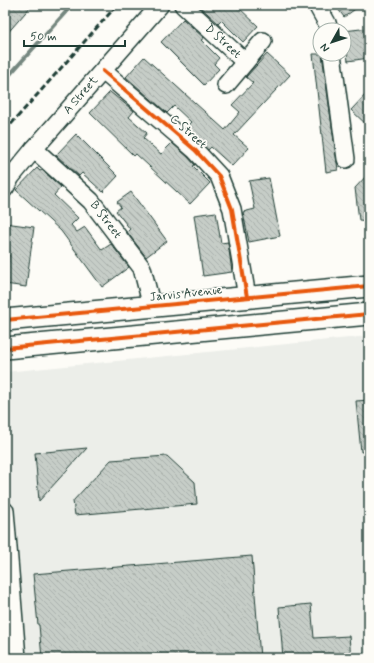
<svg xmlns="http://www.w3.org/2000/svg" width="374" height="663" font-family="Mynerve,sans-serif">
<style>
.built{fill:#eceee9}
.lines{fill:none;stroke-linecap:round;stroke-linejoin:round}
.stream{stroke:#75877f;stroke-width:4}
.building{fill:url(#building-back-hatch);stroke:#1f3d34}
.minor-casing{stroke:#1f3d34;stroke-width:20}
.major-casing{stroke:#1f3d34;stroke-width:24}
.minor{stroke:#fdfcf7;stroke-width:17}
.major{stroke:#fdfcf7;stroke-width:21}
.rail{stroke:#1f3d34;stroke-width:3;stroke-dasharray:6 3;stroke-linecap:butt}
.cycleway-casing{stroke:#fdfcf7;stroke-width:6}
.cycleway{stroke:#e8590c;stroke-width:4}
.labels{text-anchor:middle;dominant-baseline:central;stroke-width:3.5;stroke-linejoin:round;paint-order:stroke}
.street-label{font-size:12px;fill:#1f3d34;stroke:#fdfcf7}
</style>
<defs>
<pattern id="building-back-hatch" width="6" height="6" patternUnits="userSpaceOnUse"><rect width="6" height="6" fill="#c6cdc7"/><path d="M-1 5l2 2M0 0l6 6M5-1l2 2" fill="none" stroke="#aab1ac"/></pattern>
</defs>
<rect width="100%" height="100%" fill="#fdfcf7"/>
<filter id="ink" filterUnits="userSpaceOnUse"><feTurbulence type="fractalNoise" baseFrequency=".025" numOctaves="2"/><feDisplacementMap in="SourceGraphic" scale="8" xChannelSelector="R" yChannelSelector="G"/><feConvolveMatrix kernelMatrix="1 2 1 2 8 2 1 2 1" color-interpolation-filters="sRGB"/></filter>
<g filter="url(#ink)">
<path class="built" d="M369 336V658H5V372Z"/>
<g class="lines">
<path class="stream" d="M5 80 72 5"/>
</g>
<path class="building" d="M11 5H32L5 36V12Z
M198 5H236L258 26 243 42 221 20 218 23Z
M335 5H361L344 17Z
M183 19 204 38 201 40 219 58 214 64 219 69 204 85 161 42Z
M369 28V58L348 61 344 31Z
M267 54 290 75 234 135 249 148 232 166 211 147 208 150 185 128 191 122 174 106 167 113 126 77 144 57 225 130 240 112 232 105 253 83 246 77Z
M313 54H322L338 170 326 172Z
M369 91V127L351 110Z
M110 92 134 111 129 117 147 133 143 138 161 154 172 143 188 157 195 165 193 166 210 183 190 204 136 154 134 156 90 113Z
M76 134 118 176 103 192 82 173 79 176 56 155Z
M37 168 40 171 42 170 61 187 54 195 78 218 71 225 77 232 85 227 102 250 111 244 129 267 102 287 61 231 16 190Z
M369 173V221L359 220 355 188Z
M269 178 280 236 249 242 243 212 255 209 249 181Z
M131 192 167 241 146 257 127 232 130 229 116 211 121 207 117 202Z
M216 212 221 243 228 242 232 272 203 276 194 215Z
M5 223 34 227 26 287 5 284 9 255H5Z
M369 400V451L361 452 356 401Z
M87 448 39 501 35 453Z
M167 456 195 482 197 504 75 515 73 501 111 460Z
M252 556 260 658H42L39 625H38L33 574Z
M311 604 314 638 349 636 351 658H283L279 607Z"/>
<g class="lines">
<defs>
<g id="minor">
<path id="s1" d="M183 5 245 62"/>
<path d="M317 5 327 23 329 30"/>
<path d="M332 54 346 159"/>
<path d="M103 71 195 150 219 176 232 209 247 297"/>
<path d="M226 85 263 41"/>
<path id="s2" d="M34 149 91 201 142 268 152 307"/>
<path id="s3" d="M5 188 11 177 34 149 160 5"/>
<path d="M5 511 17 658"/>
</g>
<path id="major" d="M5 320 369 286
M5 348 369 314"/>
</defs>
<use href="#minor" class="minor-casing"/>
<use href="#major" class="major-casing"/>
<use href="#minor" class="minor"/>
<use href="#major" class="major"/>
<path class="rail" d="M5 131 117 5"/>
<defs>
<path id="cycleway" d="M103 71 195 150 219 176 232 209 247 297
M5 320 369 286
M5 348 369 314"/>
</defs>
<use href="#cycleway" class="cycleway-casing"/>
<use href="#cycleway" class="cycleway"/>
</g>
</g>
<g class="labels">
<g class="street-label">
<text stroke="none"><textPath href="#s1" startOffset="54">D Street</textPath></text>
<text stroke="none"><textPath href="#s3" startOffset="120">A Street</textPath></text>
<text transform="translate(188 132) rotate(42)">C Street</text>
<text stroke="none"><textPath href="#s2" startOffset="101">B Street</textPath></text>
<text transform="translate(186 294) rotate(-6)">Jarvis Avenue</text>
</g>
</g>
<rect width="374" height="663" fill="none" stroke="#fdfcf7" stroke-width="20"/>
<rect x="10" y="10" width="354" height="643" fill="none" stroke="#1f3d34" stroke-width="1.5" filter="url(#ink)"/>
<g transform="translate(332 42) rotate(231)"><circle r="19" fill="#fdfcf7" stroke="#a4b0a9"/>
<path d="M0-3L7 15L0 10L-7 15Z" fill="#1f3d34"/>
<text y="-6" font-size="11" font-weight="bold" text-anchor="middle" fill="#1f3d34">N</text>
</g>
<path d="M24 40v6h101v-6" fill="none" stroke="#1f3d34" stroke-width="2"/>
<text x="30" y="40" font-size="12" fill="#1f3d34" stroke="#fdfcf7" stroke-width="3" paint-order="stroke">50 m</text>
</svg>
